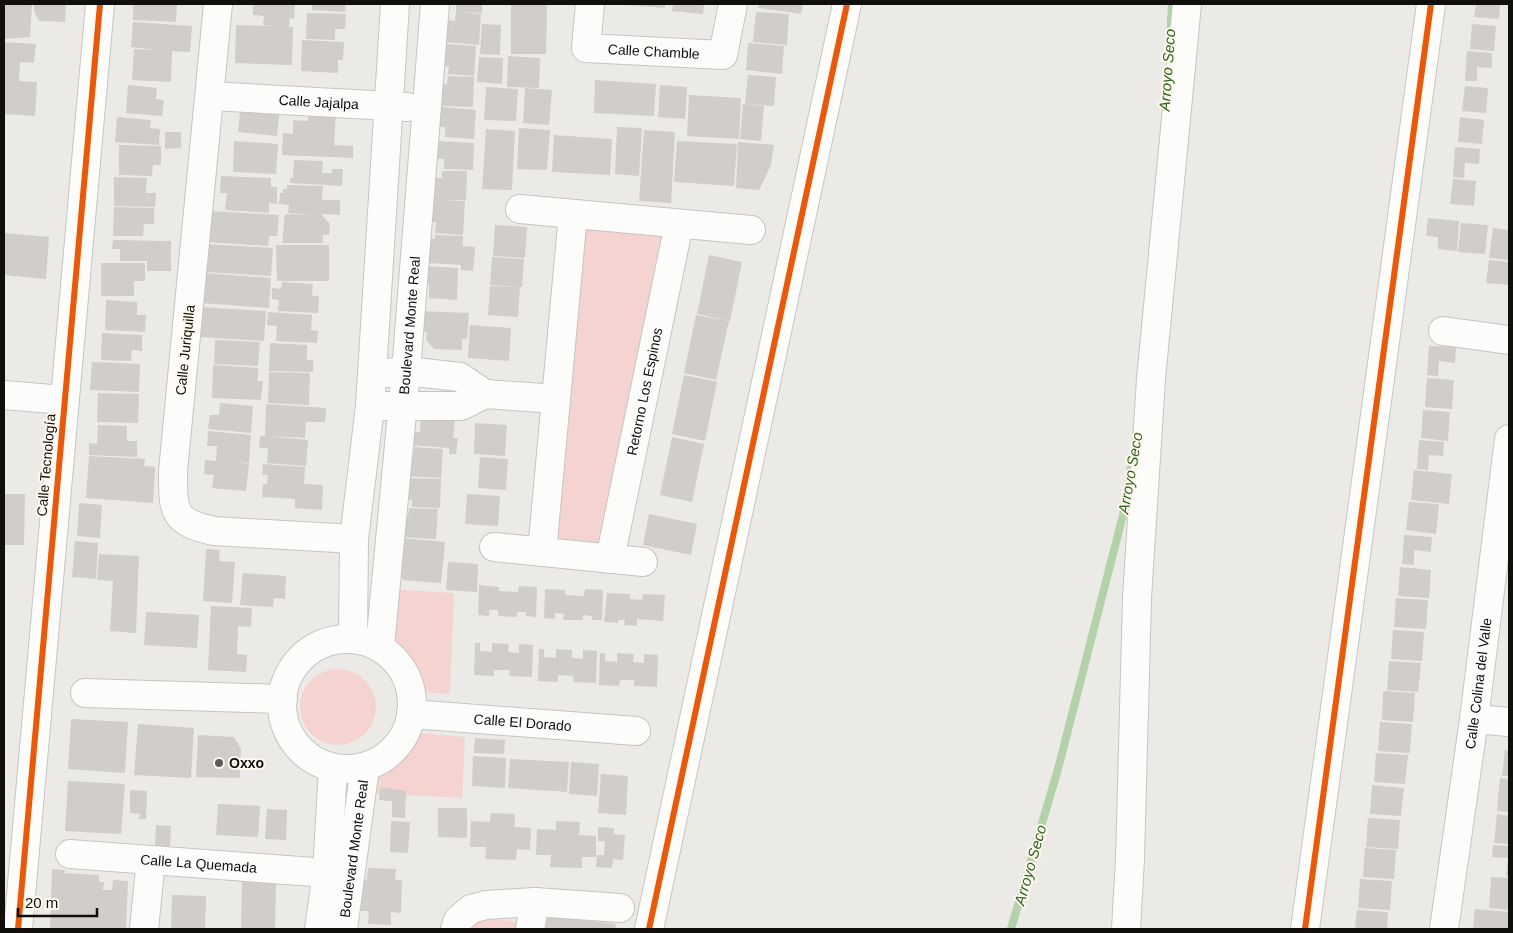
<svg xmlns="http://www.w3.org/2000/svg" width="1513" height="933" font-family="Arial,sans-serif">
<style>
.green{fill:#f5d3d0}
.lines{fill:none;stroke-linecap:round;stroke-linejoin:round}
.stream{stroke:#b3d2a9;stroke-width:8}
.building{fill:#d0cdca}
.street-casing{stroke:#c7c5c2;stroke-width:30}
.street{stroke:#fcfcfb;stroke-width:28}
.cycleway-casing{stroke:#fef8ef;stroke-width:9}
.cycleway{stroke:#e8590c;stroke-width:6}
.poi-dot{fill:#5e5c58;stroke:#fef8ef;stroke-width:2}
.labels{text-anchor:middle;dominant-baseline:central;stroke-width:4;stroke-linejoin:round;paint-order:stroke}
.street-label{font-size:14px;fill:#110f0c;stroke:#fef8ef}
.poi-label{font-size:14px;font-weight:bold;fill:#110f0c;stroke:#fef8ef;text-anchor:start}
.water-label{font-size:15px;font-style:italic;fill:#2b6419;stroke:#fef8ef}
</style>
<rect width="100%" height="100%" fill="#eceae6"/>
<path class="green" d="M581 224 665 233 602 552 551 547Z
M386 589 454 593 450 694 417 692 412 676 392 651Z
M300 707a38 38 0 1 1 76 0a38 38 0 1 1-76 0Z
M419 733 465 737 462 798 367 793 377 771C398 763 407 750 419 733Z
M470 917 522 922 520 929H468Z"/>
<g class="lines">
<path class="stream" d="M1169 55 1172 4
M1011 929 1058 769 1123 515 1133 455"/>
</g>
<path class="building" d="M4 4H32L30 37 4 39Z
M34 4H66L65 22 39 21 34 11Z
M133 4H177L176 22 133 20Z
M253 4H295L294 19 290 18 289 27H293L292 65 235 63 236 25 280 26 263 25 264 16 253 15Z
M312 4H346L345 12 312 10Z
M456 4H482V13L456 12Z
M614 4H665V8Z
M673 4H704L703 14 672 11Z
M759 4H803L801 14 758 8Z
M1476 4H1500L1499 19 1474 17Z
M511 5H547L546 54H511Z
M456 12 481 14 479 45 446 42 447 20 455 21Z
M756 12 789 14 787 45 753 42Z
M307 13 346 14 345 29H335V40L306 39Z
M133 22 192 26 190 52 172 51 171 82 132 80 134 49 159 50 131 47Z
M482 24 501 25 500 55 480 54Z
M1472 24 1496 26 1494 51 1470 49Z
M302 40 344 42 343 60H338V73L301 71Z
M4 42 36 44 34 63 20 62 19 81 37 82 35 116 4 114Z
M748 43 784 46 782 74 746 70Z
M444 44 476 46 474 76 448 74 449 67 443 66Z
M1467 51 1492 53V68L1477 67V81H1465Z
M508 56 540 58 539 88 507 87Z
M479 57 503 58 502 84 477 82Z
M748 75 776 77 774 106 745 104Z
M448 76 474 77 473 107 440 106 441 83 447 84Z
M595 80 656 84 654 116 594 113Z
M128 85 157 88 156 99 164 100 162 116 126 113Z
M660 85 687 87 685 119 658 117Z
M1465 86 1488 88 1486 113 1462 111Z
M486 87 518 89 516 121 484 120Z
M525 88 552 90 549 125 523 123Z
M689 95 741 98 739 139 687 136Z
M241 103 280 107 277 136 238 132Z
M743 104 764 106 761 141 740 139Z
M441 107 476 110 474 139 445 137V127H439Z
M309 111 336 112 334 145 353 146V158L282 155 283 133 293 134V120L308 121Z
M117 117 151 120 150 128 160 129 159 145 115 142Z
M1460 117 1484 120 1482 144 1458 142Z
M617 127 642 128 639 176 615 174Z
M519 128 550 130 547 170 517 169Z
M486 129 515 131 512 190 482 189Z
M644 130 675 132 671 203 639 201Z
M165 132H181V148L165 149Z
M554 135 612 139 610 175 552 172Z
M234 141 278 144 276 174 233 172Z
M437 141 474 143 473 170 444 169V159H437Z
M677 141 737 144 734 186 674 182Z
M738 142 774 145 771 165 759 190 736 188Z
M119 145 161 146V165H153L152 176 119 175Z
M1455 147 1480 149 1479 164 1465 163 1464 178 1453 177Z
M294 160 323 161 322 173H332V169H343L342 186 290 183V178H293Z
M442 171H467L466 200H441L465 201 463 235 435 233 436 222H428L429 200H434L435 178H442Z
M221 176 271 178V187H277V204L269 203V213L225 210 227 193H220Z
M114 177 147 178 146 193H156L155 207 114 206Z
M1453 179 1476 181 1474 206 1450 204Z
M287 185 323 186 322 200H340V215L321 214 330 224 329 235H323V243H282L285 214 316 215 288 213 289 205 279 204 280 193H283V189H287Z
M114 207 154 208V224H144L143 236H113Z
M209 211 279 215 277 236H269L268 246 207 242Z
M1428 218 1459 221 1457 251 1438 249V237L1426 236Z
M1461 223 1488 225 1485 254 1458 252Z
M495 225 527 227 525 258 493 256Z
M1493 228 1509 230V260L1489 258Z
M4 233 49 237 46 279 4 275Z
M435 235 463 236V246L475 247 473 271 461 270V265L427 263 428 238 435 239Z
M113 240 171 241V271H147V261H120V249H112Z
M206 244 273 248 271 276 205 272Z
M276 245H329V281H277Z
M709 255 742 262 730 321 697 314Z
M492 257 524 259 522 287 490 285Z
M1489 260 1509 262V285L1486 283Z
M101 263H145V281H134V296H101Z
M424 266 458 268 457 300 429 298V284H423Z
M204 273 271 278 269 308 201 303Z
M282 282 313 284 312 296H319L318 313 278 311 279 300 272 299V288L281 289Z
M490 286 520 287 518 317 488 315Z
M106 300 137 302V315H146L145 332 105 330Z
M201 307 266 311 264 341 200 337Z
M419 311 469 313 467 339H462V350L434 349 426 340 427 332 419 331Z
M268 312 312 315 311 330 318 331 317 343 276 341 277 326 267 325Z
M696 315 729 321 716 380 684 373Z
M470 325 511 328 509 361 468 358Z
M102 333 142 335V351L132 350 131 361 101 360Z
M215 340 260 342 258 366 214 364Z
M270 343 307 345V360H313V372L269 371Z
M1429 346 1456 347 1455 363 1439 361 1438 376 1427 375Z
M92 362 140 364 139 392 90 390Z
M213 365 258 368V381H263L261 400 212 398Z
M269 372 310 373 309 405 268 403Z
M684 375 717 382 705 441 672 434Z
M1427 378 1454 380 1452 409 1425 407Z
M98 393 139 394 138 423 97 422Z
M220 403 253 406 251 433 208 429 210 415H219Z
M266 404 326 408 325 422H306L305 438 267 436 308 440 306 466 267 463 268 448H259L260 436H265Z
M1423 410 1450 412 1448 441 1421 438Z
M421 416 455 419 453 438H458L456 454H449V448L409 445 410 432H420Z
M475 423 507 425 505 456 474 454Z
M98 425 127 426V441H137V457L89 455V443L97 444Z
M208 431 251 435 249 463 235 462 249 464 246 491 212 488 214 475 204 474 205 460 216 461 217 446H207Z
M672 437 704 444 692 502 660 495Z
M1419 440 1444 442 1443 456 1429 455 1428 470 1417 469Z
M414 447 443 449 441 478 406 476 408 453 414 454Z
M89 456 145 459 144 466 155 467 153 503 86 498Z
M480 457 508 459 506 490 478 488Z
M263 464 305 467 304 484 323 485 322 510 295 508V499L262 497 263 484H267L268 475H262Z
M1414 470 1452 474 1449 504 1411 500Z
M405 478 441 479 440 508 412 507V500H405Z
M4 494H25L24 545H4Z
M467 494 500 496 498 526 465 524Z
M1409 502 1439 504 1436 534 1406 530Z
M79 503 102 505 100 538 77 536Z
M409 508 438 509 436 539 401 537 393 517H408Z
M649 514 697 524 691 555 643 545Z
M1404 535 1432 537 1431 552 1414 550V565L1402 564Z
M402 538 445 542 441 583 403 580 399 571Z
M75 541 98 543 96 579 72 577Z
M206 549 220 550 219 561 235 562 232 603 203 601Z
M99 554 139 556 136 633 110 631 113 581 97 580Z
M448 562 478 564 477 592 446 590Z
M1400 567 1431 570 1429 598 1398 596Z
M243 573 286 576 285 599 274 598 273 607 240 605Z
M479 585 499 587V591L518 592 519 586 537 587 536 617 526 616V612H517V617L498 616V610H489V616L478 615Z
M545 589 565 590V595L584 596 585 589 603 590 602 620H592V616L583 615V620H563L564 614 555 613V619L544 618Z
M607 593 630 594V599L642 600 643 594 665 595 663 621 637 619V626L624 625 625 620H618V623L604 622Z
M1396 598 1428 600 1426 629 1394 627Z
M211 606 252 608 251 627 238 626 237 654 247 655 246 672 208 670Z
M146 612 199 615 197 648 144 645Z
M1393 630 1424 632 1422 661 1391 659Z
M475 643H480V651L492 652V643L509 644 508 652 519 653V644L533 645 532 677 509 676 510 670H494V676L474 675Z
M539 649H544V657L556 658V649L572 650V658L583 659V650L597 651 596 683 573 682V676L558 675V682L538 681Z
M600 653H605V661L617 662V653L634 654 633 662 644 663V654L658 655 657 687 634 686V680H620L619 686 599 685Z
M1389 661 1421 663 1418 692 1387 690Z
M1383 691 1415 693 1413 722 1382 720Z
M71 719 128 722 125 773 68 769Z
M1380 722 1412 724 1410 753 1378 751Z
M138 724 194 728 191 778 134 775Z
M198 735 234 737 241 749 240 778 196 777Z
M475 738 505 740 504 754 474 753Z
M1505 750 1509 751V776H1502Z
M1376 753 1408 755 1405 784 1374 782Z
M473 756 506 758 505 788 472 786Z
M510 759 569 762 567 792 508 788Z
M571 762 599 764 597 796 569 794Z
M601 774 628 776 626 815 598 813Z
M1500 778 1509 779V812L1497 811Z
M68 781 125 784 121 834 65 831Z
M1372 785 1404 788 1401 816 1370 814Z
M380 787 406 791 405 818 392 817V801L379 800Z
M130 790 147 791 146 819H139L140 814 130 813Z
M218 804 260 806 258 837 216 835Z
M438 808H467V838L438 837Z
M267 809 287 810 286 840 265 839Z
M491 813 515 814 514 827 531 828 530 850 517 849 516 860 485 859 486 847H470L471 821 490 822Z
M1497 814 1509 816V844L1494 843Z
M1368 818 1400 820 1398 849 1366 847Z
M391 821 410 822 408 853 390 852Z
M556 821 580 822 579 835 596 836V857H582V868L550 867 551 855H536L537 829 556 830Z
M156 825 171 826 170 846H155Z
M598 827 614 828V834L625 835 623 860 613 859 612 868 596 867 597 855H604L605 841H598Z
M1493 845 1509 846V876H1506L1508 858 1492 857Z
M1365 848 1396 850 1394 879 1363 877Z
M368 868 396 869 395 880H402L401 913 391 912V925L368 924 369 911H358L359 880H367Z
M52 869 65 870 64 873 99 875V882H104L103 890H112L113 880 128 881 126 929H50Z
M1491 877 1509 878V910L1489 908Z
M1360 879 1392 881 1390 910 1358 908Z
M242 882 276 883 275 929H241Z
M172 895 206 896 205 929H171Z
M1475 909 1509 912V929H1473Z
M1357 910 1388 912 1387 929H1355Z
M547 916 616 924 615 929H546Z"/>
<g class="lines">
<defs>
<g id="street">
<path d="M218 4 173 471C173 511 172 522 214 531L354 539"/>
<path id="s1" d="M590 4 586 48 723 55 733 4"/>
<path id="s2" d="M211 96 407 107"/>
<path d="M520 209 751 230"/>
<path d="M1443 331 1509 340"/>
<path d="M387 373 406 371 460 377 485 394"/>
<path d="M4 395 64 400"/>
<path d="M384 406H461L485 394 556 399"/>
<path d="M494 547 643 562"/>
<path d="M542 552 573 214"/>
<path id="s3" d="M610 559 679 224"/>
<path d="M353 639 354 539 370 406 395 4"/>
<circle cx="347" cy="704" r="65"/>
<path id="s4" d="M380 646 406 371 435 4"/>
<path d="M85 693 283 699"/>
<path id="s5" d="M411 714 636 731"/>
<path d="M1474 719 1509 722"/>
<path id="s6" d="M70 854 327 873"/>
<path d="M18 929 100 4"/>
<path d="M144 929 151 860"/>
<path d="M319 929 327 873 333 768"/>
<path id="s7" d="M343 929 365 767"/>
<path d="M455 929 458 920 471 909 486 905 535 902 620 908"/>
<path d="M530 929 535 902"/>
<path d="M649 929 847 4"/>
<path d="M1126 929 1130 859 1137 598 1151 379 1187 4"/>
<path d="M1305 929 1431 4"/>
<path id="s8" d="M1444 929 1474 719 1509 439"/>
</g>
</defs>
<use href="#street" class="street-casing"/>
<use href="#street" class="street"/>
<defs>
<path id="cycleway" d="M18 929 100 4
M649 929 847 4
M1305 929 1431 4"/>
</defs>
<use href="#cycleway" class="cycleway-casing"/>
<use href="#cycleway" class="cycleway"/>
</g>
<circle class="poi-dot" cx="219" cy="763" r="5"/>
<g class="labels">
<g class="street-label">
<text stroke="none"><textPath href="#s1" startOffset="112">Calle Chamble</textPath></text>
<text stroke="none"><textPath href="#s2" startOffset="108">Calle Jajalpa</textPath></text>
<text stroke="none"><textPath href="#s4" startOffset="322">Boulevard Monte Real</textPath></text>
<text transform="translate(185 350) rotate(-84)">Calle Juriquilla</text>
<text stroke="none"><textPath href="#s3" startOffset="171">Retorno Los Espinos</textPath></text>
<text transform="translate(46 465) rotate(-85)">Calle Tecnología</text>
<text stroke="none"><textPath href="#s8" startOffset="248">Calle Colina del Valle</textPath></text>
<text stroke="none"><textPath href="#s5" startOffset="112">Calle El Dorado</textPath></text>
<text stroke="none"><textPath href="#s7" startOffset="81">Boulevard Monte Real</textPath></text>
<text stroke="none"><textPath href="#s6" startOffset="129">Calle La Quemada</textPath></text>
</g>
<g class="poi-label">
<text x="229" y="763">Oxxo</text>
</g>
<g class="water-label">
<text transform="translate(1167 70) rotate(-86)">Arroyo Seco</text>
<text transform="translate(1130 473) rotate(-80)">Arroyo Seco</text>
<text transform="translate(1030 865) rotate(-74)">Arroyo Seco</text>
</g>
</g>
<rect width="1513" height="933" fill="none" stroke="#110f0c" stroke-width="10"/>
<path d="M18 908v8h79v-8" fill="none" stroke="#110f0c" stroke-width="2.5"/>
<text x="25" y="908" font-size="15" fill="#110f0c" stroke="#fef8ef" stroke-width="4" paint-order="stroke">20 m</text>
</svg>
